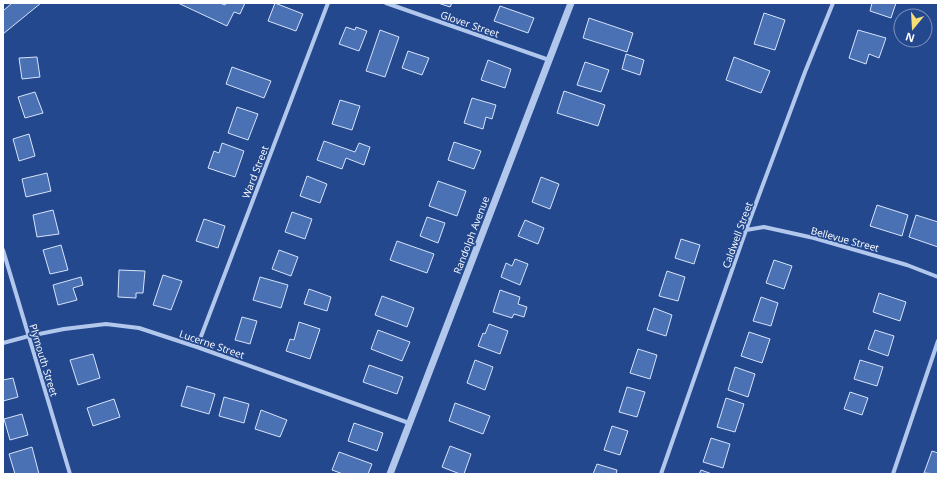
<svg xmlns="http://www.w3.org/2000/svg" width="941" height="477" font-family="'Open Sans',sans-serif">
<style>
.building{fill:#4b71b5;stroke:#d7e3f9}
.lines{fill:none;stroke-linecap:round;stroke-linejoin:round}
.minor{stroke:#b2c7ec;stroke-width:4}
.tertiary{stroke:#b2c7ec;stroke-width:7}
.labels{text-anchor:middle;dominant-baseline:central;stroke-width:3.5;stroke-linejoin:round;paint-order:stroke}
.street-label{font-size:10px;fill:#fff;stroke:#23488e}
</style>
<rect width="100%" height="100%" fill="#23488e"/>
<path class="building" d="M12 3H41L3 34V11Z
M178 3H220L225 5 226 3H245L240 14 234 12 227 26Z
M275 3 303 14 296 31 268 21Z
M438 3H452L450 7Z
M872 3H896L891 18 870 11Z
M500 6 534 18 528 33 494 21Z
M764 13 785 20 775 50 754 44Z
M589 18 633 33 627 52 583 38Z
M346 27 355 30 356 27 367 31 359 51 339 44Z
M380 30 399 37 385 77 366 71Z
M858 30 886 38 879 58 869 54 866 64 849 58Z
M408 51 429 58 422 75 402 68Z
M626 54 644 60 640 75 622 69Z
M37 57 40 77 22 79 19 58Z
M734 57 770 71 761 93 726 80Z
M488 60 511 69 505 88 481 80Z
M585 62 609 70 601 92 577 85Z
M232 67 271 81 264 98 226 84Z
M564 91 605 105 598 126 557 113Z
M35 92 43 113 25 118 18 97Z
M472 98 496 105 492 119 486 117 483 129 464 123Z
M340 100 360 106 352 130 332 124Z
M237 107 258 114 248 140 228 133Z
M29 134 35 156 19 161 13 139Z
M324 141 355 152 359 143 370 147 364 165 346 158 342 169 317 160Z
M454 142 481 151 474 169 448 160Z
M222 143 244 151 235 177 208 168 214 151 219 153Z
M47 173 51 191 26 197 22 179Z
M307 176 327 184 320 203 300 196Z
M541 177 559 184 550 209 532 202Z
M438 181 466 191 457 216 429 206Z
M877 205 908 215 902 236 870 226Z
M53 210 59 234 37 237 33 215Z
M292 212 312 219 305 239 285 232Z
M916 215 938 222V247L909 237Z
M427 217 445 223 438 243 420 236Z
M204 219 225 226 218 248 196 241Z
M525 220 544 228 538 244 518 236Z
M681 239 700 245 694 264 675 258Z
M397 241 434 254 427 273 390 260Z
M61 245 68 270 50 274 43 250Z
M279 250 298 257 291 276 272 269Z
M515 259 528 264 520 285 501 277 506 263 512 266Z
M774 260 792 266 784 289 766 283Z
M119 270 145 271 143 293H136V298L118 297Z
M667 271 685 277 678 301 659 296Z
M163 275 182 281 171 310 153 305Z
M81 277 83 285 73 288 77 300 58 305 53 285Z
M260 277 288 285 281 308 253 300Z
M309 289 331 297 327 311 304 304Z
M500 290 520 297 518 304 527 307 524 317 514 314 512 318 493 312Z
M879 293 906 302 900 321 873 312Z
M382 296 414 308 407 327 375 315Z
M761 297 778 303 771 326 753 321Z
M654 308 672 315 666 336 647 330Z
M242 317 257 321 250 344 235 340Z
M299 322 320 329 310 359 286 351 290 339 294 340Z
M489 324 508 331 500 354 478 346 483 333 485 334Z
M378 330 410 342 402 361 371 349Z
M875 330 894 336 888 356 868 349Z
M749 332 770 339 762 363 741 356Z
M638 349 657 355 650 379 630 373Z
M93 354 100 378 78 385 70 360Z
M475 360 493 367 485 390 467 383Z
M860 360 883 367 877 386 854 379Z
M369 365 403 377 397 394 363 382Z
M735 367 755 374 748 397 728 390Z
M13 378 18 397 3 401V380Z
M187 386 215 394 209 414 181 406Z
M627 387 645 392 637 417 619 412Z
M850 392 868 398 862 415 844 409Z
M224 397 249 404 244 423 219 416Z
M726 398 744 404 735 432 717 427Z
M114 399 120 417 93 426 87 408Z
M455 403 490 416 483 434 449 421Z
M261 410 287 420 280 437 255 429Z
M22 414 28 435 10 440 4 419Z
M354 423 383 433 377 451 348 441Z
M612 426 628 431 620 455 604 450Z
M711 438 730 444 723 468 703 462Z
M450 446 471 454 464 474H460L442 467Z
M32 447 39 474H15L9 454Z
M932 451 938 453V474L924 473Z
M339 452 372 464 368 474H343L332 470Z
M597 464 617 470 616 474H593Z
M701 470 712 474H699Z"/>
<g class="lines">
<path class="minor" d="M386 3 549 60
M746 230 764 227 814 238 907 265 938 277
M3 250 70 474
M3 343 29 336 64 329 106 324 139 328 197 347 409 423
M197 347 328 3
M661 474 746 230 805 72 833 3
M893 474 938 341"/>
<path class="tertiary" d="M390 474 571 3"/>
</g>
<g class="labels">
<g class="street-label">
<text transform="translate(470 24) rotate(19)">Glover Street</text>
<text transform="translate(255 172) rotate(-69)">Ward Street</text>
<text transform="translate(471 235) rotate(-69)">Randolph Avenue</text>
<text transform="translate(737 235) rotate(-70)">Caldwell Street</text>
<text transform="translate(845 239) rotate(15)">Bellevue Street</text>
<text transform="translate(212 344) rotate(19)">Lucerne Street</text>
<text transform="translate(44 360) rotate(73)">Plymouth Street</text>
</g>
</g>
<rect width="941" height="477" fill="none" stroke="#ffffff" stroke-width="8"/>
<g transform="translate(913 28) rotate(198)"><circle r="19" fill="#23488e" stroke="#7b91bb"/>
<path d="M0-3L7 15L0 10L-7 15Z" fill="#f7dd75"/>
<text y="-6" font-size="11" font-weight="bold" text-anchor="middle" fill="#ffffff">N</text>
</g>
</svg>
